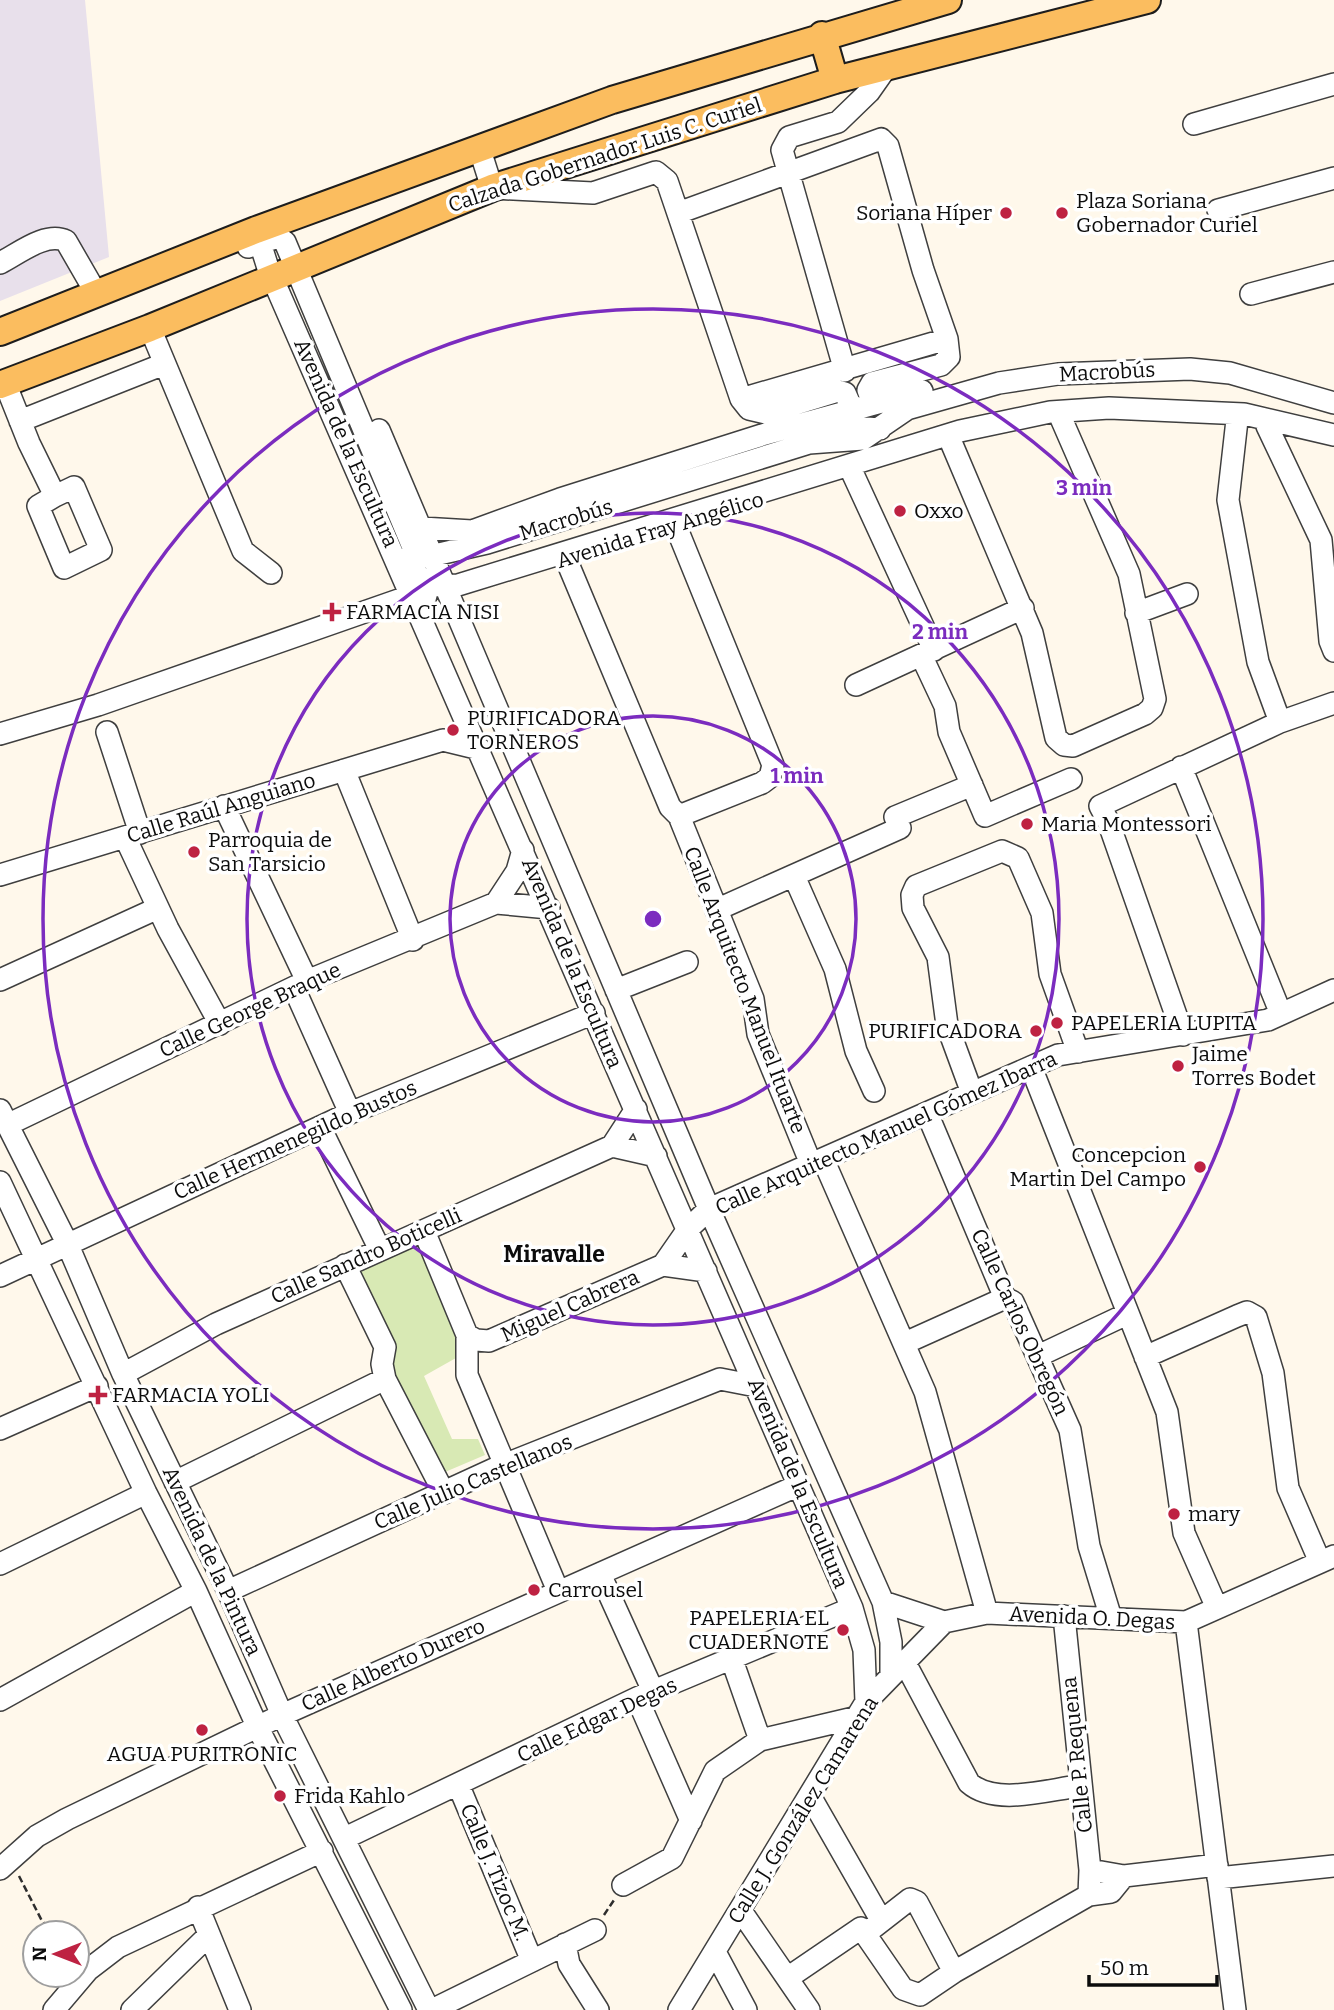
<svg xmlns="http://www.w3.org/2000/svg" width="1334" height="2010" font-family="Bitter,serif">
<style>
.industrial{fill:#e8e0eb}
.green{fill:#d8e9b4}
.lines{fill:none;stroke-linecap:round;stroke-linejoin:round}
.minor-casing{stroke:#3f3f3f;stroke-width:24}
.major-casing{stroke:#1d1d1d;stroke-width:30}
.path{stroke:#2e2e2e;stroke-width:2.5;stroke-dasharray:7 3.5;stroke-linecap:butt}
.minor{stroke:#fff;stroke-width:21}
.major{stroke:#fbbd5f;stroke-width:26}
.ring{fill:none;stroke:#7b2cbf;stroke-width:3.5}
.poi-dot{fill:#be2242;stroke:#fff;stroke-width:2.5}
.labels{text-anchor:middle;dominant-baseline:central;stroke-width:7;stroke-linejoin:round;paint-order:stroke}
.street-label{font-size:21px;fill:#0c0c0c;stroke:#fff}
.poi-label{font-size:21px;fill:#0c0c0c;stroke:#fff;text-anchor:start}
.neighbourhood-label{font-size:23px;font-weight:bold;fill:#0c0c0c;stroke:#fff}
.centre{fill:#7b2cbf;stroke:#fff;stroke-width:3.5}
.ring-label{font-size:21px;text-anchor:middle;font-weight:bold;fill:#7b2cbf;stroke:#fff;stroke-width:7;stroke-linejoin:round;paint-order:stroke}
</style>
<rect width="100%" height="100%" fill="#fff8eb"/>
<path class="industrial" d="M0 0H85L109 257 0 301Z"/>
<path class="green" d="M416 1236 463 1354 424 1376 452 1439H478L485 1455 438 1475 385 1365 351 1265Z"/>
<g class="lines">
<defs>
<path id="minor" d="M1194 124 1334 84
M479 147 492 188 593 193 656 172 667 181 741 399 947 339
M1218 210 1334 178
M678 213 881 139 888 146 923 270 947 339 949 357 941 365 872 383 868 390 873 404
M256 230 268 268 852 1608 864 1650 866 1702
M248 247 278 237 285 242 415 552 426 557 487 543 809 443 863 439 907 409 999 383 1058 374 1190 369 1230 373 1334 403
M0 263C18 254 46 231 66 241L96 293
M1251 294 1334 272
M150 328 243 551 271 573
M845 371 782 150 789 137 838 122 869 92 888 65
M5 383 29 443 55 496 38 506 64 568 101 550 74 487 55 496
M741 399 749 409 766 413 838 391 845 393 852 409
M1237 420 1228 500 1258 662 1280 722
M20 421 164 364
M1267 426 1321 540 1330 641 1334 651
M379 430 709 1209 883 1602 891 1642V1674
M798 437 838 426 880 429
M951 442 1032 633 1056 738 1064 745 1073 746 1145 714 1152 708 1155 699 1129 574 1060 416
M852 472 934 650
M675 524 773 765 770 777 762 783 679 816
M409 533 422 528 472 531 560 499 762 435 922 391
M409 557C419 585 428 588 458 585L960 431 1050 412 1109 408 1244 414 1334 435
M566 559 670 807 679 816 753 999 758 1034 811 1164
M1136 613 1187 594
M922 657 945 706 949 732 985 816 1071 779
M856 685 1023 608
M107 732 140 833
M0 734 98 705 413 595 426 596
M1181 767 1281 1014
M344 770 413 940
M224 806 307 981
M125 837 168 929 220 1024
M0 875 443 740 480 749
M794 876 835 969 856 1051 874 1091
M496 903 549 908
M716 910 900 828 895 817 972 785
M0 980 158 908
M294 988 350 1113
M616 990 687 962
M1183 1035 1108 821 1100 806 1280 722 1334 703
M1031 1067 1167 1412 1184 1533 1217 1608
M972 1093 947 1025 938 957 913 908 912 895 916 886 1002 851 1018 858 1042 913 1050 974 1078 1052
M0 1110 67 1243 123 1374 228 1591 282 1715 429 2010
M927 1113 1005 1298 1013 1302 1070 1430 1089 1546 1111 1618
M7 1125 307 981 496 903 517 871 523 850
M320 1127 379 1248
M612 1146 656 1156
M823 1159 925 1392 987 1613
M0 1182 146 1493 196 1591 258 1728 401 2010
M424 1231 467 1335 476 1340 489 1341 663 1265 688 1229 709 1209 1058 1055 1268 1020 1334 990
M345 1265 385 1347 382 1364 385 1379 444 1493
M663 1265 706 1271
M0 1276 350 1113 594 1013
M467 1335V1375L558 1591
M905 1343 1005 1298
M1038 1356 1127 1314
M1145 1357 1237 1316 1247 1312 1256 1317 1273 1373 1288 1488 1320 1562
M123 1374 216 1324 612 1146 636 1109
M0 1429 97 1386
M175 1482 385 1379
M0 1564 146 1493
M600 1574 653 1691
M228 1591 494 1469 720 1379 756 1386
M883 1602 944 1622 987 1613 1186 1622 1334 1556
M1064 1616 1090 1870 1089 1895
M1186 1622 1235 2010
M732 1660 760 1740
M904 1661 969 1783C995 1806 1046 1790 1079 1786
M637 1698 691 1821
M0 1700 196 1591
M458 1784 532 1961
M810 1796 881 1920
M345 1838 637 1698 852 1608
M0 1869 37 1836 67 1819 282 1715 799 1485
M1090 1870 1124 1876 1217 1865
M1218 1878 1334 1866
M623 1885 672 1858 715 1771 760 1740 858 1717
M198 1907 240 2010
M741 1911 809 2010
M865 1934 910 1899 917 1902 954 1972
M565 1944 569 1964 598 2010
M715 1952 746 2010
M789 1977 861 1928 903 1989 920 1995 954 1972 1089 1895 1111 1892 1124 1876
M54 2010 88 1970 118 1947 322 1851
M132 2010 208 1936
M432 2010 595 1930
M679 2010 866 1702 944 1622"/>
<path id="major" d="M822 35 835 80
M0 332 256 230 612 100 948 0
M0 385 150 328 492 188 835 80 1147 0"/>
</defs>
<use href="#minor" class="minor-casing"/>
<use href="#major" class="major-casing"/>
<path class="path" d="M19 1876 42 1921 53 1933
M604 1915 614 1900"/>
<use href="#minor" class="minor"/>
<use href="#major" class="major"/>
</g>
<g class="ring">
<circle cx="653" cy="919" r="203"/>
<circle cx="653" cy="919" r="406"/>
<circle cx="653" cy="919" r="610"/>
</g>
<g class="poi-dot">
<circle cx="1006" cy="213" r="7"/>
<circle cx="1062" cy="213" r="7"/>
<circle cx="900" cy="511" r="7"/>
<path d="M328.5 601.5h7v7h7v7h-7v7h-7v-7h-7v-7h7z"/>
<circle cx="453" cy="730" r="7"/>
<circle cx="1027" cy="824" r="7"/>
<circle cx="194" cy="852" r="7"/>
<circle cx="1057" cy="1023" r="7"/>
<circle cx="1036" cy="1031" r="7"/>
<circle cx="1178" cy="1066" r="7"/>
<circle cx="1200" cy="1167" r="7"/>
<path d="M94.5 1384.5h7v7h7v7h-7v7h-7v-7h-7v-7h7z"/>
<circle cx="1174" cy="1514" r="7"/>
<circle cx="534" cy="1590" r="7"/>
<circle cx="843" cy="1630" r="7"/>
<circle cx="202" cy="1730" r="7"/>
<circle cx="280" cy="1796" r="7"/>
</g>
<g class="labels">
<g class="street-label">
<text transform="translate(605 155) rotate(-18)">Calzada Gobernador Luis C. Curiel</text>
<text transform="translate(1107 372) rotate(-3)">Macrobús</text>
<text transform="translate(346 443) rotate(66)">Avenida de la Escultura</text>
<text transform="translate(566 520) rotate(-17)">Macrobús</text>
<text transform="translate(660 530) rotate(-17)">Avenida Fray Angélico</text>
<text transform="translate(221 808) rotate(-17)">Calle Raúl Anguiano</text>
<text transform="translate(572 963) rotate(67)">Avenida de la Escultura</text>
<text transform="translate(745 990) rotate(69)">Calle Arquitecto Manuel Ituarte</text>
<text transform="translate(250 1010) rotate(-25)">Calle George Braque</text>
<text transform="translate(886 1133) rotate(-24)">Calle Arquitecto Manuel Gómez Ibarra</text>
<text transform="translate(295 1140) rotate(-24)">Calle Hermenegildo Bustos</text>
<text transform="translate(366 1256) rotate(-24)">Calle Sandro Boticelli</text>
<text transform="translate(570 1306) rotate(-24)">Miguel Cabrera</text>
<text transform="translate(1020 1322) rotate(65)">Calle Carlos Obregón</text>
<text transform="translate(473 1482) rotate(-23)">Calle Julio Castellanos</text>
<text transform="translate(798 1483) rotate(67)">Avenida de la Escultura</text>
<text transform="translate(212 1561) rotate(65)">Avenida de la Pintura</text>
<text transform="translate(1092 1618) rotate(3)">Avenida O. Degas</text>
<text transform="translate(393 1665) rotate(-24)">Calle Alberto Durero</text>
<text transform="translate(597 1720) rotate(-25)">Calle Edgar Degas</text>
<text transform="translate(1077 1755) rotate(-96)">Calle P. Requena</text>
<text transform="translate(803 1810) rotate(-58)">Calle J. González Camarena</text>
<text transform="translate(495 1872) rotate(67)">Calle J. Tizoc M.</text>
</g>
<g class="poi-label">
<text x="1076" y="201">Plaza Soriana<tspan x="1076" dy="24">Gobernador Curiel</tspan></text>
<text x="992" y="213" text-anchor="end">Soriana Híper</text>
<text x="914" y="511">Oxxo</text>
<text x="346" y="612">FARMACIA NISI</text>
<text x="467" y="718">PURIFICADORA<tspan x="467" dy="24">TORNEROS</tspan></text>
<text x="1041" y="824">Maria Montessori</text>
<text x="208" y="840">Parroquia de<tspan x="208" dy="24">San Tarsicio</tspan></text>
<text x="1071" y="1023">PAPELERIA LUPITA</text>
<text x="1022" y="1031" text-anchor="end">PURIFICADORA</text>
<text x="1192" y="1054">Jaime<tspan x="1192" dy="24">Torres Bodet</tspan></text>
<text x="1186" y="1155" text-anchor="end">Concepcion<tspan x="1186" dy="24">Martin Del Campo</tspan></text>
<text x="112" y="1395">FARMACIA YOLI</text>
<text x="1188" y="1514">mary</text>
<text x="548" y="1590">Carrousel</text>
<text x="829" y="1618" text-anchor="end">PAPELERIA EL<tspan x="829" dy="24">CUADERNOTE</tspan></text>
<text x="202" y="1754" text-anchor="middle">AGUA PURITRONIC</text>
<text x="294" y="1796">Frida Kahlo</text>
</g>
<g class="neighbourhood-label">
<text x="554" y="1254">Miravalle</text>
</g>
</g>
<circle cx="653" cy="919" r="10" class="centre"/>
<g class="ring-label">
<text x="1084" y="495">3 min</text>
<text x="940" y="639">2 min</text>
<text x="797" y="783">1 min</text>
</g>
<g transform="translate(56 1954) rotate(270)"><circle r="33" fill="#ffffff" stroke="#9e9e9e" stroke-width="2"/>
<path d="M0-5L12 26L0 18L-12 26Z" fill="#be2242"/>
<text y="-10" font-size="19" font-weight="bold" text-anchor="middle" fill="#0c0c0c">N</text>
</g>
<path d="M1089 1975v10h128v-10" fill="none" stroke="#0c0c0c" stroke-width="3.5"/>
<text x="1100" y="1975" font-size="21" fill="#0c0c0c" stroke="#ffffff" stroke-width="5" paint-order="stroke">50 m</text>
</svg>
